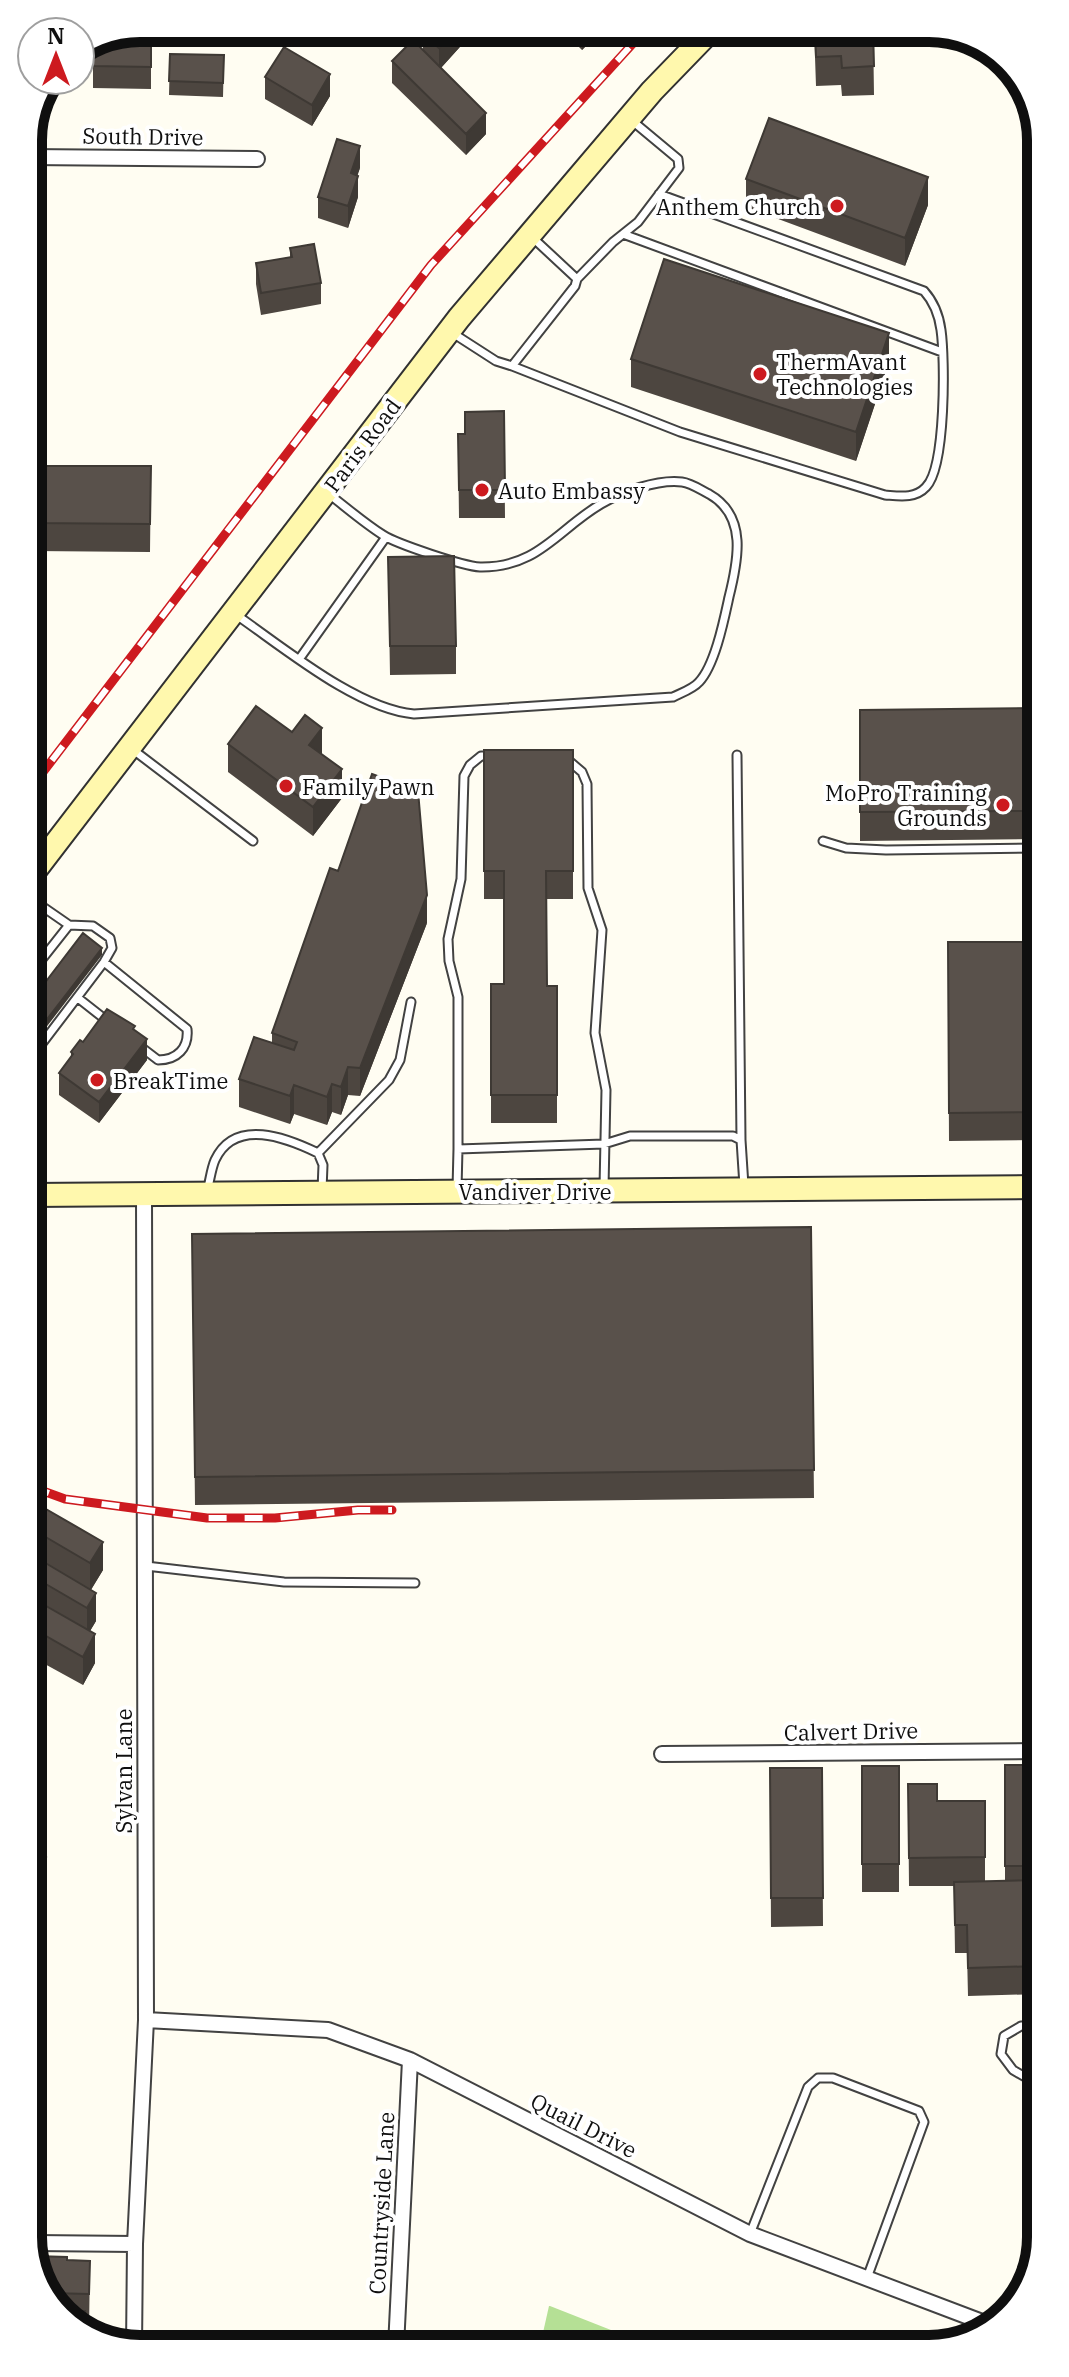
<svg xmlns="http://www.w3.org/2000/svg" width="1069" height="2377" font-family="'IBM Plex Serif',serif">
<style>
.forest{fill:#b5e095}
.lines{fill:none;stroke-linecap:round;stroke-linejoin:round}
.service-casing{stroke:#424242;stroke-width:11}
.minor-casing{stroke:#424242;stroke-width:18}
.secondary-casing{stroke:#313131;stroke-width:26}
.service{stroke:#fff;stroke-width:7}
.minor{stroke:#fff;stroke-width:14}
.secondary{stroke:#fff8ad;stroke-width:22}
.rail-casing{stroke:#cd1a1f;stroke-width:9}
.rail{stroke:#fff;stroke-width:6;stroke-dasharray:18;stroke-linecap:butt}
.wall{fill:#4d4640}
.shaded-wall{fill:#3e3934}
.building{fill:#59514b;stroke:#3e3934;stroke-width:2}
.poi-dot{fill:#cd1a1f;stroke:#fff;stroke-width:3}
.labels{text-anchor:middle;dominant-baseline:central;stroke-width:8;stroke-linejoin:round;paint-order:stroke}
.street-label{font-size:22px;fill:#0f0f0f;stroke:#fff}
.poi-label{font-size:22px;fill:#0f0f0f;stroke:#fff;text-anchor:start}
.rim{fill:none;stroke:#0f0f0f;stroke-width:10}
</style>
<rect width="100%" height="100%" fill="#fffdf2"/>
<path class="forest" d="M549 2306H550L649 2345 540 2346Z"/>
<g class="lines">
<defs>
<path id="service" d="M623 234 942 352
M577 279 613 242 638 222 679 168 678 159 630 119
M451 332 496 361 512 366 575 286 577 279 533 238
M512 366 680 432 885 495C899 496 915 499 926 487 946 467 945 358 941 330 939 315 933 301 924 291L659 194
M235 614C283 647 357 709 414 714L673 697C681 693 693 689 699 682 715 665 724 620 729 597 738 561 748 516 709 494 701 490 691 483 682 482 658 479 621 492 601 504 558 529 538 568 480 567 463 566 397 544 383 535 364 523 347 508 330 495
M300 658 386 537
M132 749 253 841
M737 755 741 1140
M568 760 582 772 587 784 588 888 602 930 595 1033 606 1090 604 1188
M823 841 846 848 886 850 1037 848
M30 898 69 925 93 926 110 938 112 948 104 962 31 1058
M104 962 187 1029C189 1048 177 1060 158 1060L141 1047
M31 973 69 925
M78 998 106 1020
M458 1149V997L449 961 448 939 461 879 464 776 470 765 481 756H492
M318 1153 389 1080 400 1060 411 1002
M457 1189 458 1149 604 1144 630 1136H733L741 1140 744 1186
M207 1191C210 1181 211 1169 215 1160 235 1117 287 1138 318 1153L323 1165 322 1190
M146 1566 284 1582 415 1583
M1040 2025 1021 2026 1004 2036 1001 2054 1013 2070 1041 2086
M750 2234 808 2087 818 2078H833L919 2111 924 2122 867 2278"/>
<path id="minor" d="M28 157 257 159
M662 1754 1040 1751
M146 2020 328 2030 410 2060 750 2234 990 2325
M34 2243 135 2244
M396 2347 410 2060
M134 2349 135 2244 146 2020 144 1194"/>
<path id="secondary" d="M30 877 459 318 652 91 713 28
M31 1195 1038 1187"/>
</defs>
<use href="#service" class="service-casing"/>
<use href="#minor" class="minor-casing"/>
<use href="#secondary" class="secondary-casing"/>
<use href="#service" class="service"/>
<use href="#minor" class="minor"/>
<use href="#secondary" class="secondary"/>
<defs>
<path id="rail" d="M30 789 431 265 647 28
M32 1487 65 1499 207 1518H275L358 1510H392"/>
</defs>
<use href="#rail" class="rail-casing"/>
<use href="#rail" class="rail"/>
</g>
<path class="wall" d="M477 28 441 68 486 134 466 155 392 83V61L423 50V34Z
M560 28H604L582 50Z
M814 28H873L874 95 842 96 841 85 816 86Z
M151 38V89L93 88V47Z
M170 54 224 55 223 97 169 95Z
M265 77 330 96 312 126 265 99Z
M360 168 357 175 358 197 348 228 318 218V197Z
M746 179 928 205 905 266 746 207Z
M290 248 321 283V304L261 315 256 284V263L290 257Z
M1031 254H1035L1036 412H1027L1026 330H1029Z
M631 359 889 362 856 461 631 387Z
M504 411 505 518H459L458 434H465Z
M33 466H151L150 552 33 551Z
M388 557 456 646V674L390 675Z
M1037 708V839L860 841V710Z
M228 744 342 798 313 836 228 772Z
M484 750H573V899H546L547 986H557V1123H491V984H504V899H484Z
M427 923 360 1096 348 1095 341 1115 332 1112 327 1125 294 1114 290 1124 239 1107V1079L272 1043V1033Z
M948 942H1037L1038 1140 949 1141Z
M135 1030 147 1060 99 1123 59 1095V1073L71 1057V1052L83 1042Z
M811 1227 814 1498 195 1505 192 1234Z
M32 1501 103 1570 91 1590 96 1621 90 1631 95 1663 83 1685 32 1657Z
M1005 1765H1040V1994L968 1996 967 1953H955L954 1886H909L908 1784 937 1801H985V1881H1005Z
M862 1766H899V1892H862Z
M770 1768H822L823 1926 771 1927Z
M67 2260 90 2261 89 2332 72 2325 34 2273Z"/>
<path class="shaded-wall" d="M457 28H477L439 70V48Z
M582 28H604L582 50Z
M330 74V96L312 126V105Z
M486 113V134L466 155V134Z
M360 146V168L351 195V173Z
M358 176V197L348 228V206Z
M928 177V205L905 266V238Z
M889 333V362L856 461V432Z
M322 728V756L309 745Z
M342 769V798L313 836V807Z
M427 895V923L360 1096V1068Z
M102 948V955L31 1047V1040Z
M147 1039V1060L99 1123V1102Z
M348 1067V1095L341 1115V1087Z
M332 1084V1112L327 1125V1097Z
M294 1085V1114L290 1124V1096Z
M103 1542V1570L90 1591V1563Z
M96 1593V1621L87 1636V1608Z
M95 1634V1663L83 1685V1657Z
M46 1857V1885L33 1898V1869Z"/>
<path class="building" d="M428 28H457L439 48 423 34Z
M815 28H873L874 66 842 68 841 56 816 57Z
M118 37 151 38V67L93 66V47Z
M413 40 486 113 466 134 392 61Z
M284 47 330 74 312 105 265 77Z
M170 54 224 55 223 83 169 81Z
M769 118 928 177 905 238 746 179Z
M337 139 360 146 351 173 358 176 348 206 318 197Z
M314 244 321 283 261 293 256 263 292 257 290 248Z
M1031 254H1035V317H1029Z
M664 259 889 333 856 432 631 359Z
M1026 330H1036V391H1027Z
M504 411 505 490H459L458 434H465V412Z
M33 466H151L150 524 33 523Z
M454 556 456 646H390L388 557Z
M256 706 292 732 305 715 322 728 309 745 342 769 313 807 228 744Z
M1037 708V811L860 812V710Z
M484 750H573V871H546L547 986H557V1095H491V984H504V871H484Z
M372 774 418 791 427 895 360 1068 348 1067 341 1087 332 1084 327 1097 294 1085 290 1096 239 1079 254 1037 294 1050 297 1042 272 1033 330 868 338 871Z
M83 933 102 948 31 1040V1001Z
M948 942H1037L1038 1112 949 1113Z
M107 1009 135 1026 133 1029 147 1039 99 1102 59 1073 73 1054 71 1052 80 1040 83 1042Z
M811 1227 814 1470 195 1477 192 1234Z
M32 1501 103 1542 90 1563 32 1529Z
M32 1555 96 1593 87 1608 32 1576Z
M32 1598 95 1634 83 1657 32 1628Z
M1005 1765H1040V1866H1005Z
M862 1766H899V1864H862Z
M770 1768H822L823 1898H771Z
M908 1784H937V1801H985V1857L909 1858Z
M33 1842 46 1857 33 1869Z
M1040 1880V1966L968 1968 967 1925H955L954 1882Z
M34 2256 67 2257V2260L90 2261 89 2294 49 2293 34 2273Z
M61 2311H85L87 2322V2331L72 2325Z"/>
<g class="poi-dot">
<circle cx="837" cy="206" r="8"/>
<circle cx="760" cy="374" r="8"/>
<circle cx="482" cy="490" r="8"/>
<circle cx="286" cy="786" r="8"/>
<circle cx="1003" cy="805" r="8"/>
<circle cx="97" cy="1080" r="8"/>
</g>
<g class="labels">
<g class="street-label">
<text transform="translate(143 136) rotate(1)">South Drive</text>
<text transform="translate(362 445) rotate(-53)">Paris Road</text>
<text x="535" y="1191">Vandiver Drive</text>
<text transform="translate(851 1731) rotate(-1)">Calvert Drive</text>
<text transform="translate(123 1771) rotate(-90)">Sylvan Lane</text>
<text transform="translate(584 2125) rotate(27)">Quail Drive</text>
<text transform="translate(381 2203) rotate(-87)">Countryside Lane</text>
</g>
<g class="poi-label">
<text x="821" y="206" text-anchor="end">Anthem Church</text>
<text x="776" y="361">ThermAvant<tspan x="776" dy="25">Technologies</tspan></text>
<text x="498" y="490">Auto Embassy</text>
<text x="302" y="786">Family Pawn</text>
<text x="987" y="792" text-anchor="end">MoPro Training<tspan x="987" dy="25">Grounds</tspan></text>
<text x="113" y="1080">BreakTime</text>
</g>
</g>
<path d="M0 0H1069V2377H0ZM140 42H929A98 98 0 0 1 1027 140V2237A98 98 0 0 1 929 2335H140A98 98 0 0 1 42 2237V140A98 98 0 0 1 140 42Z" fill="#fff" fill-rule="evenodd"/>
<path class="rim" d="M140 42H929A98 98 0 0 1 1027 140V2237A98 98 0 0 1 929 2335H140A98 98 0 0 1 42 2237V140A98 98 0 0 1 140 42Z"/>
<g transform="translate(56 56)"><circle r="38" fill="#ffffff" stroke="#9f9f9f" stroke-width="2"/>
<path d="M0-6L14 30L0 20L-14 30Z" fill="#cd1a1f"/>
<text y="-12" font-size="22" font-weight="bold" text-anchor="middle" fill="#0f0f0f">N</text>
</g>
</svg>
